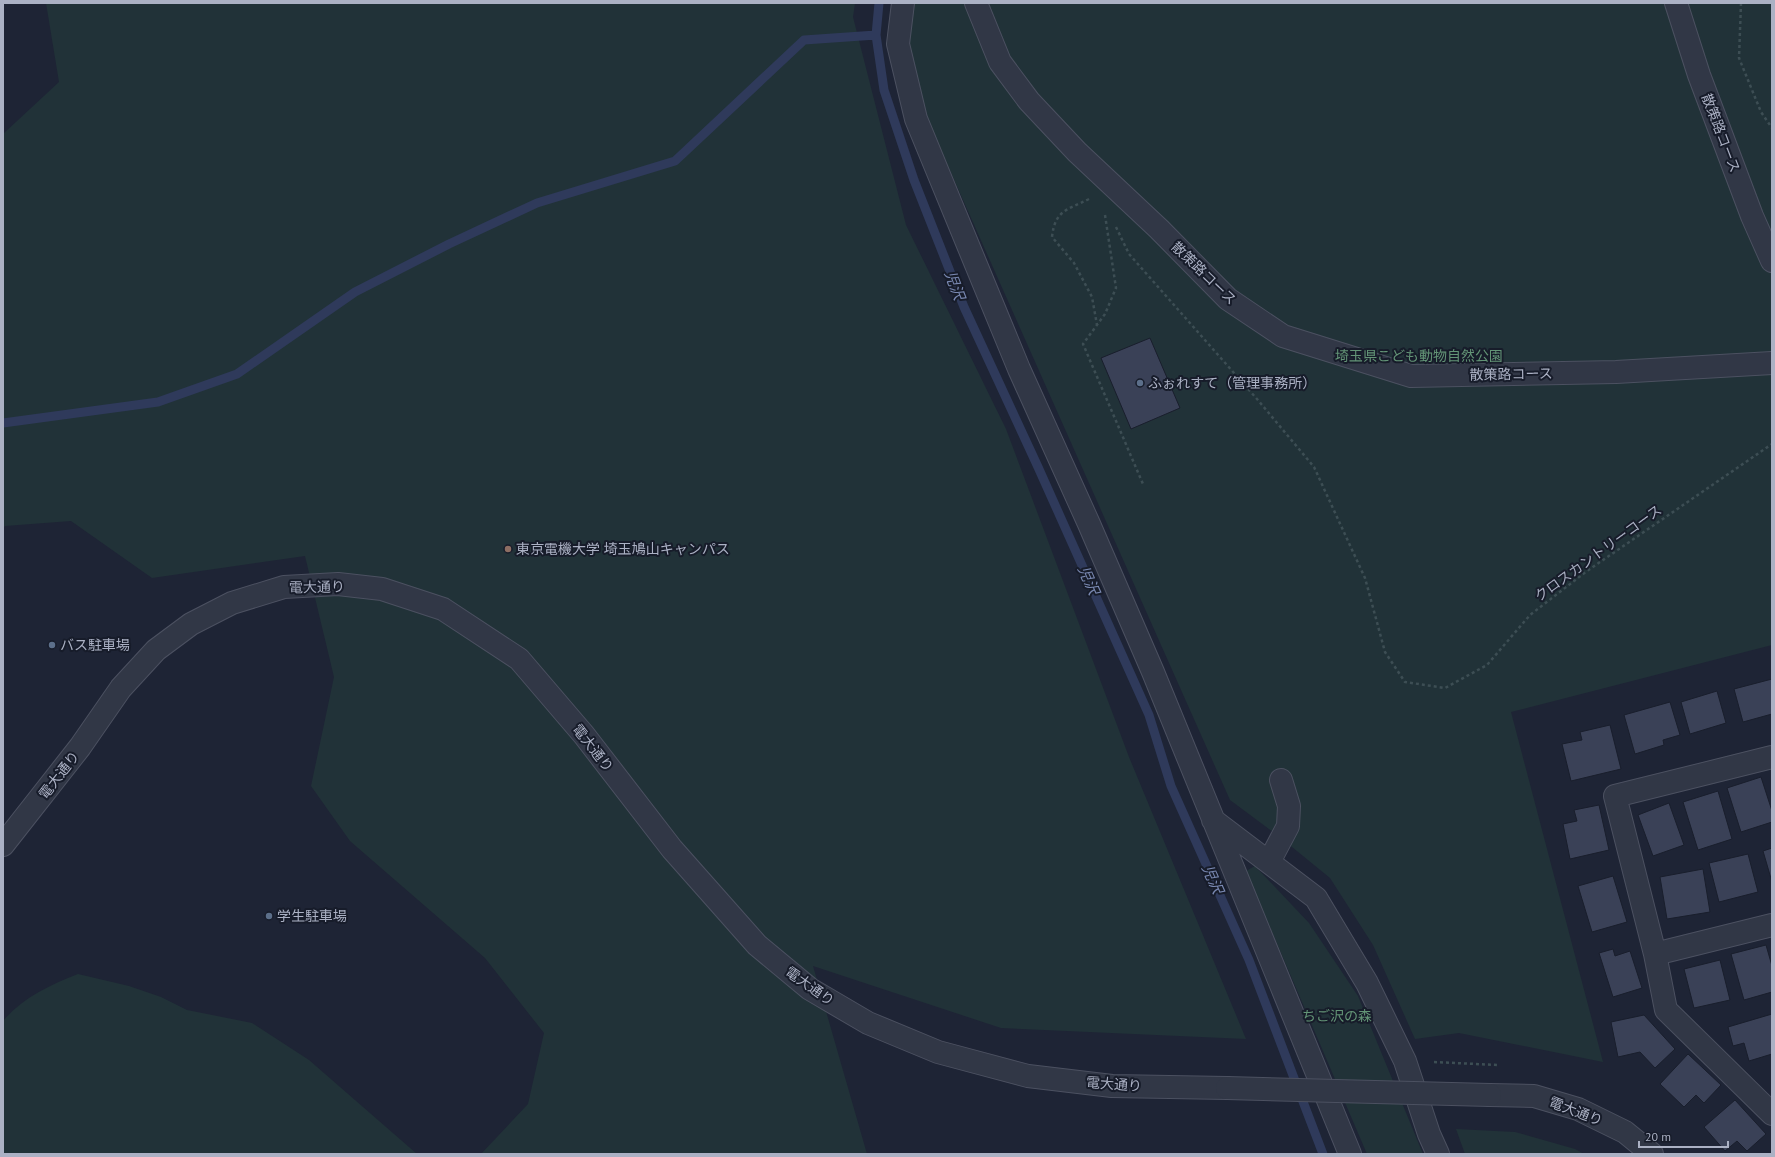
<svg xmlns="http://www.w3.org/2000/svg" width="1775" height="1157" font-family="'PT Sans','Noto Sans JP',sans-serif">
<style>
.green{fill:#213238}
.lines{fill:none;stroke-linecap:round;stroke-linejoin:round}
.stream{stroke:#2f3a5b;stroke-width:9}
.building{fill:#3a4157;stroke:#191e2c}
.minor-casing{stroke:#4c5161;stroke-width:24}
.path{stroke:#3d4e54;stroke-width:2.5;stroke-dasharray:3 3;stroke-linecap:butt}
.minor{stroke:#313746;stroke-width:22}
.minor-bridge-casing{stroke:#4c5161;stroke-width:24;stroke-linecap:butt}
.minor-bridge{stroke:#313746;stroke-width:22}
.service-dot{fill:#5c6f8a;stroke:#171c2a;stroke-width:1.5}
.education-dot{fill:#8d6e63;stroke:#171c2a;stroke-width:1.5}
.labels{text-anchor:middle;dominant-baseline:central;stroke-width:4;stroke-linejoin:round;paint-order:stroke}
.street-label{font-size:14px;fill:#abb1c4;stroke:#171c2a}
.park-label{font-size:14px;fill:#639476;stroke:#171c2a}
.poi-label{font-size:14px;fill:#abb1c4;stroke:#171c2a;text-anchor:start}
.water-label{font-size:15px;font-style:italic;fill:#7a89b2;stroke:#171c2a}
</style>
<rect width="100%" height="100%" fill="#1e2435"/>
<path class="green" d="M46 3H855L853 17 906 225 1006 429 1129 757 1246 1039 1001 1028 813 966 867 1154H481L528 1104 544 1033 485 958 350 841 311 786 334 677 305 556 152 578 71 521 5 526 3 528V134L59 82Z
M912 3H1772V645L1511 712 1603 1062 1459 1033 1415 1039 1373 945 1330 878 1281 838 1230 800 915 92 907 44Z
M1255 866 1309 923 1358 996 1423 1154H1367L1246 871Z
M78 974 129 986 161 997 187 1010 252 1023 309 1060 417 1154H3V1021C22 998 50 985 78 974Z
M1456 1129 1515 1132 1575 1149 1584 1154H1465Z"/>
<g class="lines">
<path class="stream" d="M879 3 876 35 884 90 914 180 964 307 1038 467 1149 715 1171 786 1249 960 1323 1154
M3 423 158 402 237 374 355 292 449 244 537 203 675 161 804 40 876 35"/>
</g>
<path class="building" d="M1150 338 1180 408 1131 429 1101 358Z
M1772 679V714L1743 722 1734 689Z
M1717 691 1726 723 1690 734 1681 702Z
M1670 702 1680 735 1663 740 1664 745 1635 754 1624 715Z
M1610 725 1621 769 1571 781 1562 744 1582 740 1580 732Z
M1761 777 1772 811V822L1741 832 1727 788Z
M1718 791 1732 839 1698 850 1683 802Z
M1669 803 1684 845 1653 856 1638 815Z
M1599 805 1609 850 1570 859 1563 824 1577 821 1574 810Z
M1772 848V882L1763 851Z
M1748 854 1758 892 1719 902 1709 863Z
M1703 869 1710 912 1667 919 1660 877Z
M1613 876 1627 922 1592 932 1578 886Z
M1766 945 1772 966V992L1744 1000 1731 954Z
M1613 949 1615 956 1630 951 1642 988 1613 997 1599 953Z
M1720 960 1730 1000 1694 1008 1684 969Z
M1772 1014V1054L1749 1061 1744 1043 1733 1046 1728 1027Z
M1644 1015 1675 1049 1655 1068 1640 1052 1618 1057 1611 1022Z
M1688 1054 1721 1085 1704 1103 1696 1095 1684 1107 1660 1084Z
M1735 1100 1766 1134 1747 1151 1737 1141 1725 1151 1704 1127Z"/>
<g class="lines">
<defs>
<path id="minor" d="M903 3 898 44 916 119 1019 369 1089 524 1153 672 1350 1154
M976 3 1000 62 1029 101 1077 152 1159 229 1228 299 1283 336 1411 376 1616 372 1772 363
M1676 3 1699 75 1752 216 1772 261
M1772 757 1615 796 1655 954 1666 1010 1772 1114
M1213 820 1316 898 1367 983 1405 1061 1429 1134 1438 1154
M3 845 80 747 121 688 156 650 191 624 232 603 284 587 338 584 382 589 443 609 519 659 584 735 672 849 757 945 810 989 868 1023 938 1052 1028 1076 1112 1086 1227 1088
M1269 862 1288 826 1289 806 1281 780
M1655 954 1772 925
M1490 1095 1534 1096 1578 1109 1625 1132 1652 1154"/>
</defs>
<use href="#minor" class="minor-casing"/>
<path class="path" d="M1741 3 1739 58 1761 112 1772 128
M1089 199C1067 210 1055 210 1052 237L1074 263 1092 297 1097 325
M1105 215 1116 288 1105 314 1083 344 1143 484
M1116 227 1129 254 1257 399 1314 467 1365 578 1385 652 1405 682 1445 688 1487 665 1530 615 1587 571 1772 444
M1434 1062 1497 1065"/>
<use href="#minor" class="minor"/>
<defs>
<path id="minor-bridge" d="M1227 1088 1490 1095"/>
</defs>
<use href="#minor-bridge" class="minor-bridge-casing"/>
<use href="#minor-bridge" class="minor-bridge"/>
</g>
<g class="service-dot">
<circle cx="1140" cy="383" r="4"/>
<circle cx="52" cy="645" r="4"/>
<circle cx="269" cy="916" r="4"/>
</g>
<circle class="education-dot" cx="508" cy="549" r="4"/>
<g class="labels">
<g class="street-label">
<text transform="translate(1721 133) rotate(69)">散策路コース</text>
<text transform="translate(1204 273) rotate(44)">散策路コース</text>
<text transform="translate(1511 374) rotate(-1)">散策路コース</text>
<text transform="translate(1598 553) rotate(-36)">クロスカントリーコース</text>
<text transform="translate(317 587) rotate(-1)">電大通り</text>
<text transform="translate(593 748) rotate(52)">電大通り</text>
<text transform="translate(59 775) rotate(-52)">電大通り</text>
<text transform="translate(810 986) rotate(35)">電大通り</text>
<text transform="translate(1114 1084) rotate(4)">電大通り</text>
<text transform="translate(1576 1111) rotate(21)">電大通り</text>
</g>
<g class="park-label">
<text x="1419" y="356">埼玉県こども動物自然公園</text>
<text x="1337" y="1016">ちご沢の森</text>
</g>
<g class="poi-label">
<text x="1148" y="383">ふぉれすて（管理事務所）</text>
<text x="516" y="549">東京電機大学 埼玉鳩山キャンパス</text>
<text x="60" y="645">バス駐車場</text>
<text x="277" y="916">学生駐車場</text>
</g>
<g class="water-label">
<text transform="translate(955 285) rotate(69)">児沢</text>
<text transform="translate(1089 580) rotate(66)">児沢</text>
<text transform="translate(1213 879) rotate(66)">児沢</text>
</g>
</g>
<rect width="1775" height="1157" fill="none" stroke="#abb1c4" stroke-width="8"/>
<path d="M1639 1141v6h89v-6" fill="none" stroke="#abb1c4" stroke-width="2"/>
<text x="1645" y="1141" font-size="12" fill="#abb1c4" stroke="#171c2a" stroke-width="3" paint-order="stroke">20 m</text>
</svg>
